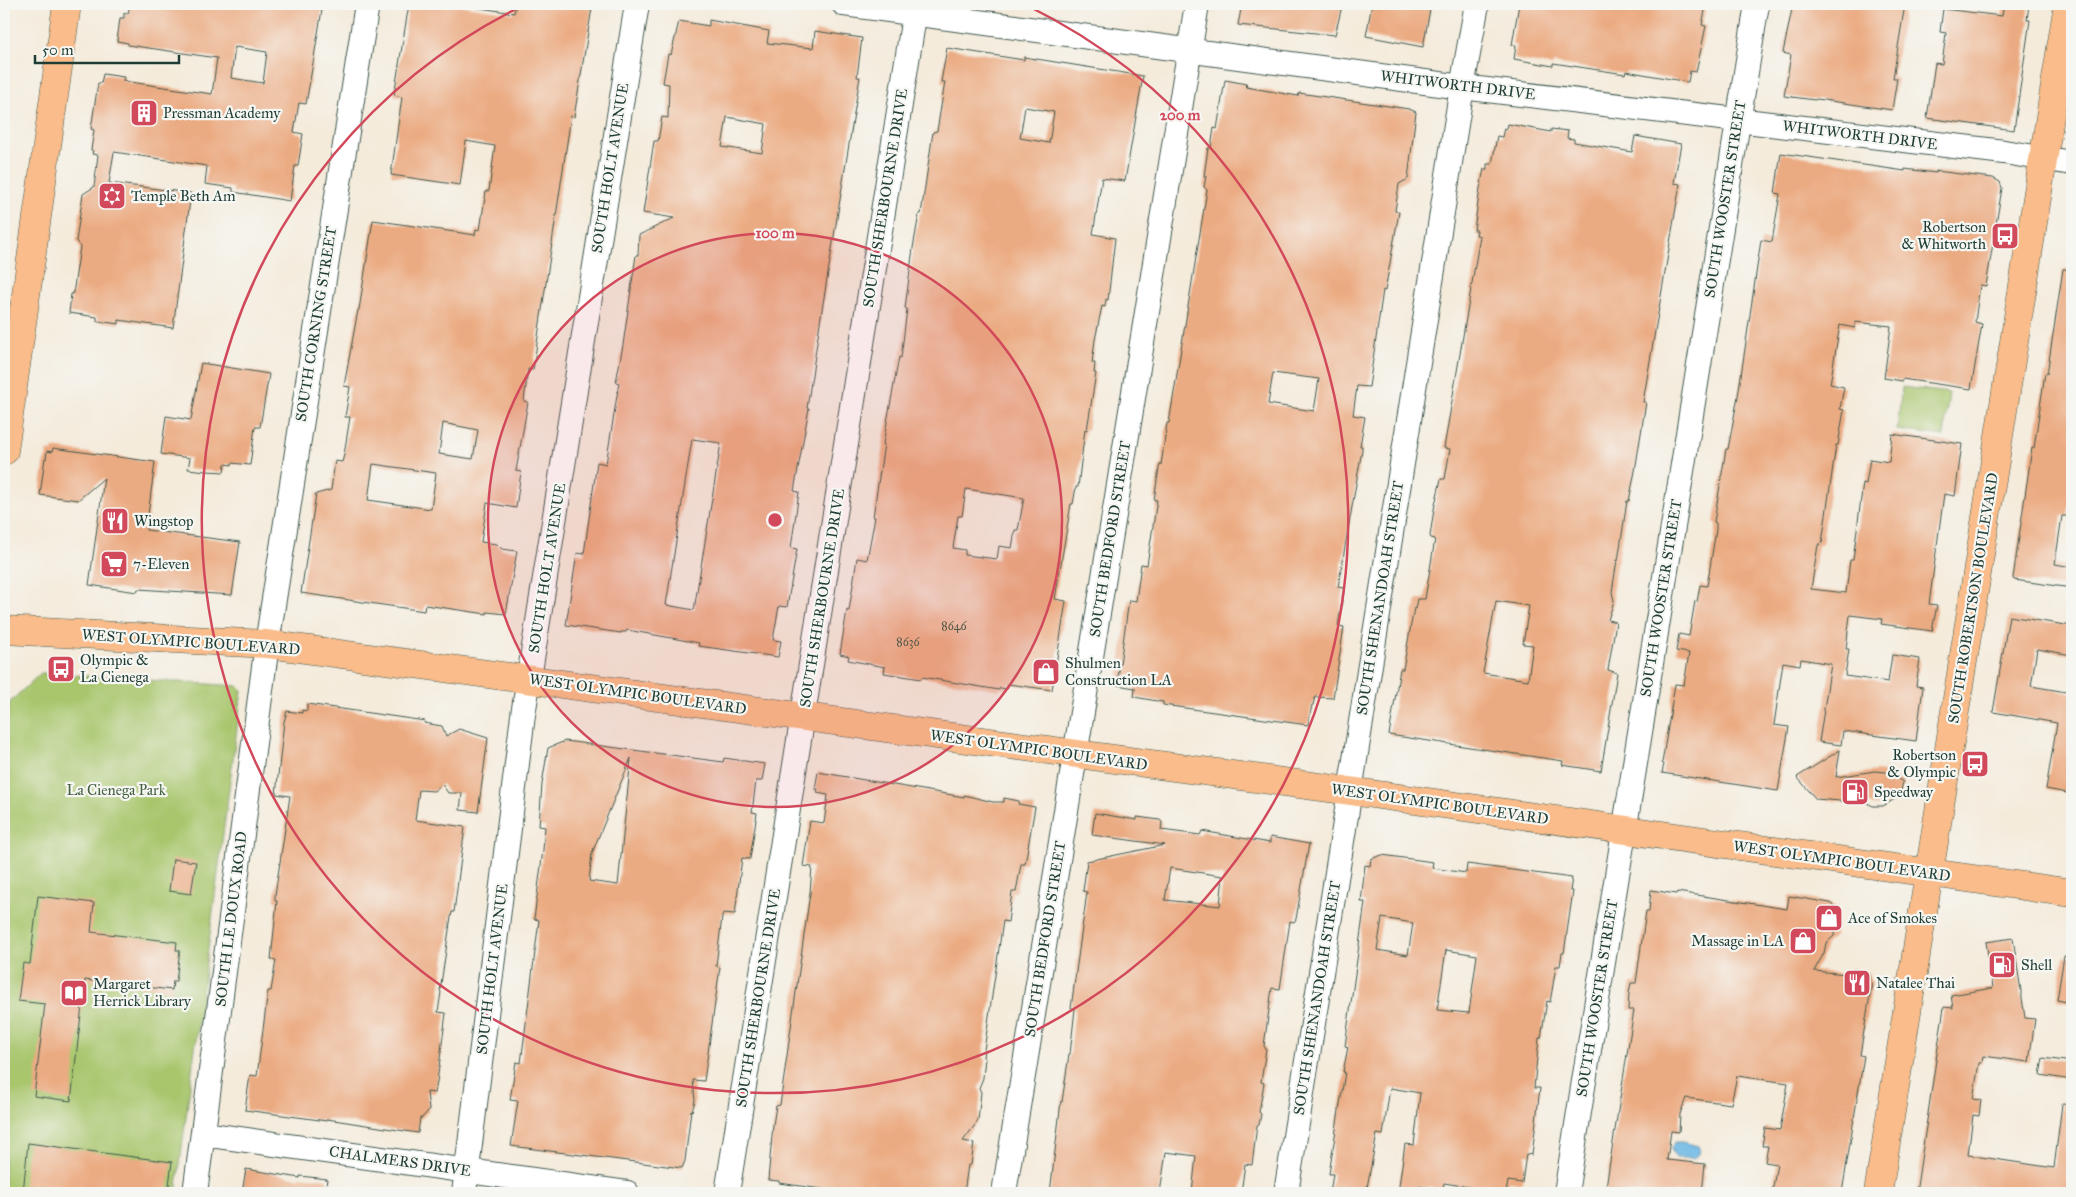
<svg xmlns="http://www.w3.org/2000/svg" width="2076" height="1197" font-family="'IM FELL Great Primer',serif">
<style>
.green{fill:#a9c66d;stroke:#648250}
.water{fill:#6cb7e5;stroke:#467a8c}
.building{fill:#ebab82;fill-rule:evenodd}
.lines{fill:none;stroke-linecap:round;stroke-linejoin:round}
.minor-casing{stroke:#3f574d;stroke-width:26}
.major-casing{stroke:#3f574d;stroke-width:29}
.minor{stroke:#fff;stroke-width:24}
.major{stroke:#f9bc8a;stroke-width:28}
.ring{fill:none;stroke:#d1495b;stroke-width:2.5}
.labels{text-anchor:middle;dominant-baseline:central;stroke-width:4.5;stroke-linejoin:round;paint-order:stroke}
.number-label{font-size:12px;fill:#525848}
.street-label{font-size:15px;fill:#1f3d34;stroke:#f6f6f2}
.poi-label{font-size:15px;fill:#1f3d34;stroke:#f6f6f2;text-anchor:start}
.park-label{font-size:15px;fill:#425f42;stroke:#f6f6f2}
.centre{fill:#d1495b;stroke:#f6f6f2;stroke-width:2.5}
.ring-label{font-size:15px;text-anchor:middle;font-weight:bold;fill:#d1495b;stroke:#f6f6f2;stroke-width:4.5;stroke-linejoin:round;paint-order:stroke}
</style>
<rect width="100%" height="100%" fill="#f6f6f2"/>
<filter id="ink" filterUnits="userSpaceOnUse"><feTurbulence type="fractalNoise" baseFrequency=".02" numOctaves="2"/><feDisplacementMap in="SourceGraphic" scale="10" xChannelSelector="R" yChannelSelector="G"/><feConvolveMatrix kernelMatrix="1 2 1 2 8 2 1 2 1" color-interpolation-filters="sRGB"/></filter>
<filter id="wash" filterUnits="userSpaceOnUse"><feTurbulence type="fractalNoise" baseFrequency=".0096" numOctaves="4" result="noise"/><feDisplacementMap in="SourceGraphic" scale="20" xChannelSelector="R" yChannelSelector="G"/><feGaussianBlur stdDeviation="1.12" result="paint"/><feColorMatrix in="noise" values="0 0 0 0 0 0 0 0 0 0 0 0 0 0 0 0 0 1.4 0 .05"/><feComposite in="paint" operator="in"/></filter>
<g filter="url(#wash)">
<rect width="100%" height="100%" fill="#f4ebdb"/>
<path class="green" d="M1902 387 1949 393 1944 436 1897 430Z
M41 673 238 686 242 690 176 1193H4V739L10 702Z"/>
<path class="water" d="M1674 1142H1683L1698 1146 1700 1149 1699 1154 1693 1158H1676L1671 1149Z"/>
<g id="blocks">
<path class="building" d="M130 4H323L306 104 299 103 294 132 303 134 298 166H295L290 201 233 192V188L205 184 207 166 114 152 109 183 191 193 173 328 119 320V324L97 321V317L69 313 71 294H73L80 247 76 241 83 194 94 187 98 155 92 154 93 151 91 150 94 130 91 129 98 83H101L103 74 124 77 123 81 212 94 217 58 128 45V43L117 41 120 18H124V13L128 14ZM235 47 267 52 263 83 231 78Z
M409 4H452L514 13 516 4H564L592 8 574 117 571 116 533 370 528 369 524 401 528 402 516 471 521 472 516 508 487 503 481 542 497 544 502 549 517 551 506 614 487 612V614L425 605 424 611 301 593 316 494 331 490 335 461 342 462 344 455 350 417H345L350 387 344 386 358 310H359L373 220 475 235 476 229 480 230 486 191H489L495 146 466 141 460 185 391 175 402 97 394 95ZM443 423 478 430 473 459 439 454ZM373 464 436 473 431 509 368 500Z
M1242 4H1331L1342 6 1335 35 1238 25Z
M1372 4H1431L1423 47 1366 36Z
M1519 4H1693L1706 6 1702 25 1706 26 1696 72 1690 71 1688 82 1626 71 1625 74 1553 63V66L1514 59 1516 45H1512Z
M1793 4H1905L1893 78H1897L1892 110 1817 99 1815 100 1784 96 1791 55 1783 53Z
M2004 4H2029L2027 20H2030L2014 130 1927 118 1935 63 1942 64 1946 33 1940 32 1943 9 2002 16Z
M709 20 769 31 767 43 813 48 815 31 862 38 857 77H860L821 316 807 408H809L794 491 799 492 791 548 797 549 787 607 779 606 773 640 781 641 778 657 698 646 699 643 627 630 626 632H621V633L566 625 577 553 584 554 597 462 606 464 619 383 616 382 623 345 636 255H638L639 235 674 218 643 213 654 141H658L662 117 668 118 669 84 663 83 668 54 671 55 679 21 709 26ZM727 117 766 124 762 153 722 147ZM692 439 721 443 694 610 666 605Z
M947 48 1024 60V57L1143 76 1125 181 1102 178 1093 234 1115 238 1108 300 1106 299 1105 307 1102 306 1095 340 1092 363H1095L1094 373H1096L1087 430 1085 429 1078 487H1076L1073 504H1071L1055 599 1066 601 1052 690 1008 684 1007 689 1000 688 999 690 922 677 921 679 884 673 885 667 848 660 849 656 840 654 847 610 849 611 857 558 867 560 875 517H873L884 444H883L899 357 901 358 907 309 905 308 913 248 919 214H921L933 132 937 131 945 82H941ZM1025 107 1054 112 1049 143 1020 138ZM966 489 1024 498 1018 530H1015L1012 548 999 546 997 559 965 555V550L953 548 958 516H962Z
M1225 80 1247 84 1246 87 1298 96 1299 93 1409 109 1416 112 1408 179 1399 184 1395 211 1399 212 1385 291 1383 290 1369 387 1357 386 1353 415 1365 417 1360 446H1362V450L1338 587 1344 588 1338 626 1344 627 1333 698 1315 697 1313 705H1312L1308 725 1163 705V702L1134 697 1135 688 1117 685 1129 600 1136 601 1141 564 1147 565 1157 500H1154L1159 468 1160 465H1161L1167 423H1169L1207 190 1204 187 1206 176H1204L1208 148H1211L1214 128 1217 129ZM1273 373 1319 379 1314 411 1268 404Z
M1508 124 1551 132V129L1568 131 1567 138 1574 139V142L1632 152 1635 136 1681 144 1674 183 1680 184 1643 402H1646L1635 471 1629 501H1627L1618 561 1617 560 1612 592 1614 601 1608 620 1616 622 1608 670 1617 673 1601 771 1562 765 1563 761 1389 735 1400 669H1403L1414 608 1415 609 1417 599H1425L1435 539 1431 538 1430 536 1434 509 1441 479H1445L1450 449 1444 448 1480 236 1476 235 1477 230H1474L1480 188 1484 169H1487V164H1492L1497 136 1502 137 1504 128 1507 129ZM1496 601 1529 606 1523 644 1533 645 1528 680 1483 673Z
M1781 153 1905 171V169L1936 173V171L1993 178 2000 182 2002 188 1986 286 1980 285 1975 322 1982 324 1971 389 1902 379V381L1884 378 1891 326 1855 322V328L1840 325 1830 384 1844 387 1840 409 1844 410 1838 445H1836L1822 543 1818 545 1811 589 1846 593 1850 560H1853L1863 483 1866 484 1870 459 1889 462 1892 434 1962 444 1955 496 1944 494 1929 604 1937 605 1932 631 1881 624 1882 619 1850 615 1846 649H1849L1845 676 1888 682 1892 655 1920 659 1916 686 1923 687 1916 741 1843 731 1841 745 1819 742 1831 664 1801 659 1800 665 1783 662 1774 725 1789 727 1778 791 1662 773 1664 764 1662 763 1675 684 1684 685 1689 653 1676 651 1679 634 1689 636 1695 601 1697 602 1700 585 1707 586 1716 530V523L1714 522 1726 449H1728L1738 396 1761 240 1772 242 1780 194 1775 193Z
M2063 269H2072V504H2069L2068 516H2062L2055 564 2072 567V588L2014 580 2013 578 2032 448H2034L2045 373 2047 374Z
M201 363 269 374 260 427H255L250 465 232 463V465L225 464 224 472 206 471 188 469 190 458 161 454 166 416 191 420Z
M53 448 155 462 146 530 240 542 232 595 138 589 137 592 89 585 104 478 78 500 40 495 45 458 46 459 47 451 52 452Z
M2009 616 2072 626V655L2037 649 2031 686 2072 693V794L2046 789 2057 723 1993 712Z
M307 704 425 721 424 723 442 726 446 736 459 729 488 738 478 812 460 810 462 793H448L442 784 434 791 419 790 415 820 465 827 454 912H452L450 923 440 991 441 992 438 1012 446 1013 437 1082 435 1093 427 1092 429 1110 422 1118H420L418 1133 327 1119V1121L245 1110 250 1075 257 1076 268 991H271L276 960 271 959 277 901H275V895L290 796 276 794 284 722 287 711 302 713V710L307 711Z
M565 741 723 762 724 758 765 764 762 781H756L752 812 757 813 750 859 742 858 735 914 723 913 722 917 716 966 720 967 704 1081 693 1080 695 1101 692 1111 691 1110 685 1161 682 1168 511 1146 518 1101 510 1100 516 1062 521 1063 539 920 534 919 543 850 545 827 539 826 542 784 548 748ZM631 758 618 885 589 881 592 853Z
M1840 750 1836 777 1875 771 1886 772 1903 782 1900 796 1883 806H1873L1853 796 1852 802 1816 799 1797 777Z
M818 772 964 797V795L993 802H1004V798L1019 801 1018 804 1035 807 1025 864H1021L1016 892H1012L1008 922 1003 921 983 1057 985 1058 983 1078 979 1088 981 1092 978 1121 963 1141 974 1143 971 1165H968L964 1193H851L779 1183V1181L768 1180 773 1125 776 1106 780 1105 810 893 812 867 803 866 810 821 824 823 828 795 817 793 818 789H815Z
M1095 813 1137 820V817L1160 820 1162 822 1161 830 1200 835 1202 831 1270 843V837L1309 844 1296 919 1294 922 1290 921 1280 989 1272 988 1264 1046 1266 1049 1261 1082 1264 1083 1259 1112 1261 1114 1259 1125H1257L1252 1165 1245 1164 1241 1193H1192L1196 1156 1166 1152 1160 1193H1050L1061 1101 1062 1102 1069 1054H1070L1075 1009 1071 1008 1087 892 1083 891 1087 861 1165 845 1092 835ZM1170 868 1223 876 1220 906 1165 900Z
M1382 855 1433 862 1432 868 1466 873 1467 864 1572 878 1570 891H1573L1564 953H1562L1560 966H1556L1552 991 1550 1002 1547 1001 1541 1038H1539L1534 1088H1540L1532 1155 1526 1154 1522 1183 1508 1181 1506 1193 1444 1183 1443 1189 1416 1186 1415 1193H1398L1405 1144 1414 1145 1420 1093 1390 1088 1383 1135 1377 1134 1366 1193H1330L1333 1174H1329L1345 1072H1343L1348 1047 1345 1046 1365 902H1361L1365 865 1370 866 1371 859ZM1382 918 1413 923 1408 955 1377 950ZM1446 950 1477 955 1469 1013 1437 1010Z
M173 859 196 862 191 894 169 891Z
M1651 890 1676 894 1677 892 1787 909 1789 896 1830 903 1838 909 1834 936 1826 943 1824 953 1814 971 1847 974 1853 969 1869 973 1872 983 1860 1055 1864 1056 1842 1193H1772L1777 1164 1765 1162 1768 1146H1762L1765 1128 1780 1130 1788 1083 1737 1076 1731 1104 1686 1098 1680 1114 1679 1132 1671 1131 1667 1160 1705 1164 1702 1193H1605L1634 1010H1628L1629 993 1631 983H1636L1646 911H1649Z
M38 896 94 903 91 932 177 942 176 950H180L176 981H173L172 990 85 980 71 1101 34 1096 45 1004 18 1001 23 963 30 964Z
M2013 938 2025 1018 2035 1019 2029 1062 1983 1056 1982 1063H1979L1973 1099 1981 1100 1979 1116 1973 1115 1968 1155 2054 1168 2062 1104 2072 1105V1193H2031L2008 1190V1192L1969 1187 1968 1193H1916L1944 1007 1953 1008 1951 995 1993 988 1986 942Z
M2064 956 2072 957V1003L2057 1000Z
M2043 1058 2072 1062V1080L2040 1075Z
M28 1143 172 1162 168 1193H23Z
M246 1169 300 1178V1176L327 1179 325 1193H242Z"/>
</g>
</g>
<g filter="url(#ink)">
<use href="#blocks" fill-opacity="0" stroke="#3f574d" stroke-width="1"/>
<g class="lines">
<defs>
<path id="minor" d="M844 4 1462 87 2004 152 2072 163
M203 1134 627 1193
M195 1193 267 644 367 4
M464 1193 523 715 637 4
M727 1193 916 4
M1004 1193 1197 4
M1286 1193 1462 87 1477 4
M1566 1193 1757 4"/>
<path id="major" d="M4 451 67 4
M4 630 267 644 1350 791 2072 893
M1878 1193 2068 4"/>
</defs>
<use href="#minor" class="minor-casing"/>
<use href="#major" class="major-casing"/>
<use href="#minor" class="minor"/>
<use href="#major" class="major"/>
</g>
</g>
<circle cx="775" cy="520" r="287" fill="#d1495b" fill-opacity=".12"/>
<g class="ring">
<circle cx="775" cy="520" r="287"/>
<path d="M1026 5A573 573 0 1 1 524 5"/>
</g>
<defs>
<symbol id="building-square" viewBox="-11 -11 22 22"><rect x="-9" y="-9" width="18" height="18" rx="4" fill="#d1495b" stroke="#f6f6f2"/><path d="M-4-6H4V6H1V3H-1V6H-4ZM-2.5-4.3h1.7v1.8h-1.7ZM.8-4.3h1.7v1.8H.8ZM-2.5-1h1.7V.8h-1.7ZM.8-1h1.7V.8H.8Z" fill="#fff"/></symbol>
<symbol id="synagogue-square" viewBox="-11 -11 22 22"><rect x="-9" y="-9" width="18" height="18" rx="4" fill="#d1495b" stroke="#f6f6f2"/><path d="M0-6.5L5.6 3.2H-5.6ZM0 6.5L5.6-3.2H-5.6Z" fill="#fff"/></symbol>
<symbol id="bus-square" viewBox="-11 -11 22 22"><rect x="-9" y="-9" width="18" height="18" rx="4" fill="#d1495b" stroke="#f6f6f2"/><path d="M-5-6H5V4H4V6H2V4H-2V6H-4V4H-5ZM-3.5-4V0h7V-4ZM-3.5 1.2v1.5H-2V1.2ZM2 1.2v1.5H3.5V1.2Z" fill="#fff"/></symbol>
<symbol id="restaurant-square" viewBox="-11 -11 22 22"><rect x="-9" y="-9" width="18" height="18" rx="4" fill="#d1495b" stroke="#f6f6f2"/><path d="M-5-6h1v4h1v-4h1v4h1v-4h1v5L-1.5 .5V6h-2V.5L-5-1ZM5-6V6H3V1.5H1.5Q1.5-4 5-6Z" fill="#fff"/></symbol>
<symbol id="supermarket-square" viewBox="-11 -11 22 22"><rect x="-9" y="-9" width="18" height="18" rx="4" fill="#d1495b" stroke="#f6f6f2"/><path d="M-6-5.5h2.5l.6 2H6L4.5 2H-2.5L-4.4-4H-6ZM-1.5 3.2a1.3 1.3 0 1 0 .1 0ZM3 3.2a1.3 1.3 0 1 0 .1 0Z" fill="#fff"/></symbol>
<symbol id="shop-square" viewBox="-11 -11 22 22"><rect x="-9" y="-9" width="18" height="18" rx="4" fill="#d1495b" stroke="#f6f6f2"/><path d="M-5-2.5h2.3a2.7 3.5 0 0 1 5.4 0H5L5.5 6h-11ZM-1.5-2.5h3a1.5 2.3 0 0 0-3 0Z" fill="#fff"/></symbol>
<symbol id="fuel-square" viewBox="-11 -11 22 22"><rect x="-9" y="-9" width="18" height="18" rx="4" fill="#d1495b" stroke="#f6f6f2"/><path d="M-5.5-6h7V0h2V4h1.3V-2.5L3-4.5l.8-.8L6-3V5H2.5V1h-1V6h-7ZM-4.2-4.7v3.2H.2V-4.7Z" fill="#fff"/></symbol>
<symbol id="library-square" viewBox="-11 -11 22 22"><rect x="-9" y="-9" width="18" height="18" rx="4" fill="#d1495b" stroke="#f6f6f2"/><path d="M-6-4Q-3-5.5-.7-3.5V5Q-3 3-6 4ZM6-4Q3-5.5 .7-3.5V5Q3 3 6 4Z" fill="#fff"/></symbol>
</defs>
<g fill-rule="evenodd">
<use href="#building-square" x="128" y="97" width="32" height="32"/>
<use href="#synagogue-square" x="96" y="180" width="32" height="32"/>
<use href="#bus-square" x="1989" y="220" width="32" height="32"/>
<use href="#restaurant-square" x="99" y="505" width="32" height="32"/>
<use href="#supermarket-square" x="98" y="548" width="32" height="32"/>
<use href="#bus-square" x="45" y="653" width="32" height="32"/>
<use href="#shop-square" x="1030" y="656" width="32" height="32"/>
<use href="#bus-square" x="1959" y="748" width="32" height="32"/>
<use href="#fuel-square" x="1839" y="776" width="32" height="32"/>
<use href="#shop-square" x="1813" y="902" width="32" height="32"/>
<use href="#shop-square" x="1787" y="925" width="32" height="32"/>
<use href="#fuel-square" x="1986" y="949" width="32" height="32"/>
<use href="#restaurant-square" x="1841" y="967" width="32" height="32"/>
<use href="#library-square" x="58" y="977" width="32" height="32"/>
</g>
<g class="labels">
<g class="number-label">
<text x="954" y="626">8646</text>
<text x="908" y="642">8636</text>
</g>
<g class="street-label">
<text transform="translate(1458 85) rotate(7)">WHITWORTH DRIVE</text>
<text transform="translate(1860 135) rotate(7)">WHITWORTH DRIVE</text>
<text transform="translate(610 168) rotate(-81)">SOUTH HOLT AVENUE</text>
<text transform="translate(885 198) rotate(-81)">SOUTH SHERBOURNE DRIVE</text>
<text transform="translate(1725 199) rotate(-81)">SOUTH WOOSTER STREET</text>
<text transform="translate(316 324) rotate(-81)">SOUTH CORNING STREET</text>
<text transform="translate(1110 539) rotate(-81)">SOUTH BEDFORD STREET</text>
<text transform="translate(547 568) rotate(-81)">SOUTH HOLT AVENUE</text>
<text transform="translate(822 598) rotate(-81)">SOUTH SHERBOURNE DRIVE</text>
<text transform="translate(1380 598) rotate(-81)">SOUTH SHENANDOAH STREET</text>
<text transform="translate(1661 598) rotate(-81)">SOUTH WOOSTER STREET</text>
<text transform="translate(1973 598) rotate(-81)">SOUTH ROBERTSON BOULEVARD</text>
<text transform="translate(191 642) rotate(4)">WEST OLYMPIC BOULEVARD</text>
<text transform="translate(638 694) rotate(8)">WEST OLYMPIC BOULEVARD</text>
<text transform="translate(1039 750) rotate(8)">WEST OLYMPIC BOULEVARD</text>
<text transform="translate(1440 804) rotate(8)">WEST OLYMPIC BOULEVARD</text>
<text transform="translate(1842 861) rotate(8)">WEST OLYMPIC BOULEVARD</text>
<text transform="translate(231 919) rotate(-83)">SOUTH LE DOUX ROAD</text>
<text transform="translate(1045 939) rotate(-81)">SOUTH BEDFORD STREET</text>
<text transform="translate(492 969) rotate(-83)">SOUTH HOLT AVENUE</text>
<text transform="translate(758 998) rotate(-81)">SOUTH SHERBOURNE DRIVE</text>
<text transform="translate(1317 998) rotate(-81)">SOUTH SHENANDOAH STREET</text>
<text transform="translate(1597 998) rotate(-81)">SOUTH WOOSTER STREET</text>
<text transform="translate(400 1161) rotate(8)">CHALMERS DRIVE</text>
</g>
<g class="poi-label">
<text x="163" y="113">Pressman Academy</text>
<text x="131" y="196">Temple Beth Am</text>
<text x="1986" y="227" text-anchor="end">Robertson<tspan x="1986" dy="17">&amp; Whitworth</tspan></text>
<text x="134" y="521">Wingstop</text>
<text x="133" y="564">7-Eleven</text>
<text x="80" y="660">Olympic &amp;<tspan x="80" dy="17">La Cienega</tspan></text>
<text x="1065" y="663">Shulmen<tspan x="1065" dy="17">Construction LA</tspan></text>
<text x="1956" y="755" text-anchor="end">Robertson<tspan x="1956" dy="17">&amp; Olympic</tspan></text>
<text x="1874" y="792">Speedway</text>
<text x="1848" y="918">Ace of Smokes</text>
<text x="1784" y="941" text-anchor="end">Massage in LA</text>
<text x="2021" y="965">Shell</text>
<text x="1876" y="983">Natalee Thai</text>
<text x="93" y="984">Margaret<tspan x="93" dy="17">Herrick Library</tspan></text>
</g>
<g class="park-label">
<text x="116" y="790">La Cienega Park</text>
</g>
</g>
<circle cx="775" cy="520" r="8" class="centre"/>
<g class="ring-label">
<text x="1180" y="120">200 m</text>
<text x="775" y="238">100 m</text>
</g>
<rect width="2076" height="1197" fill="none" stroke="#f6f6f2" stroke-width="20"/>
<path d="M35 55v8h144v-8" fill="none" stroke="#1f3d34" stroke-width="2.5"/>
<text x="42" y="55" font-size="15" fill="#1f3d34" stroke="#f6f6f2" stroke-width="4" paint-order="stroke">50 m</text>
</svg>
